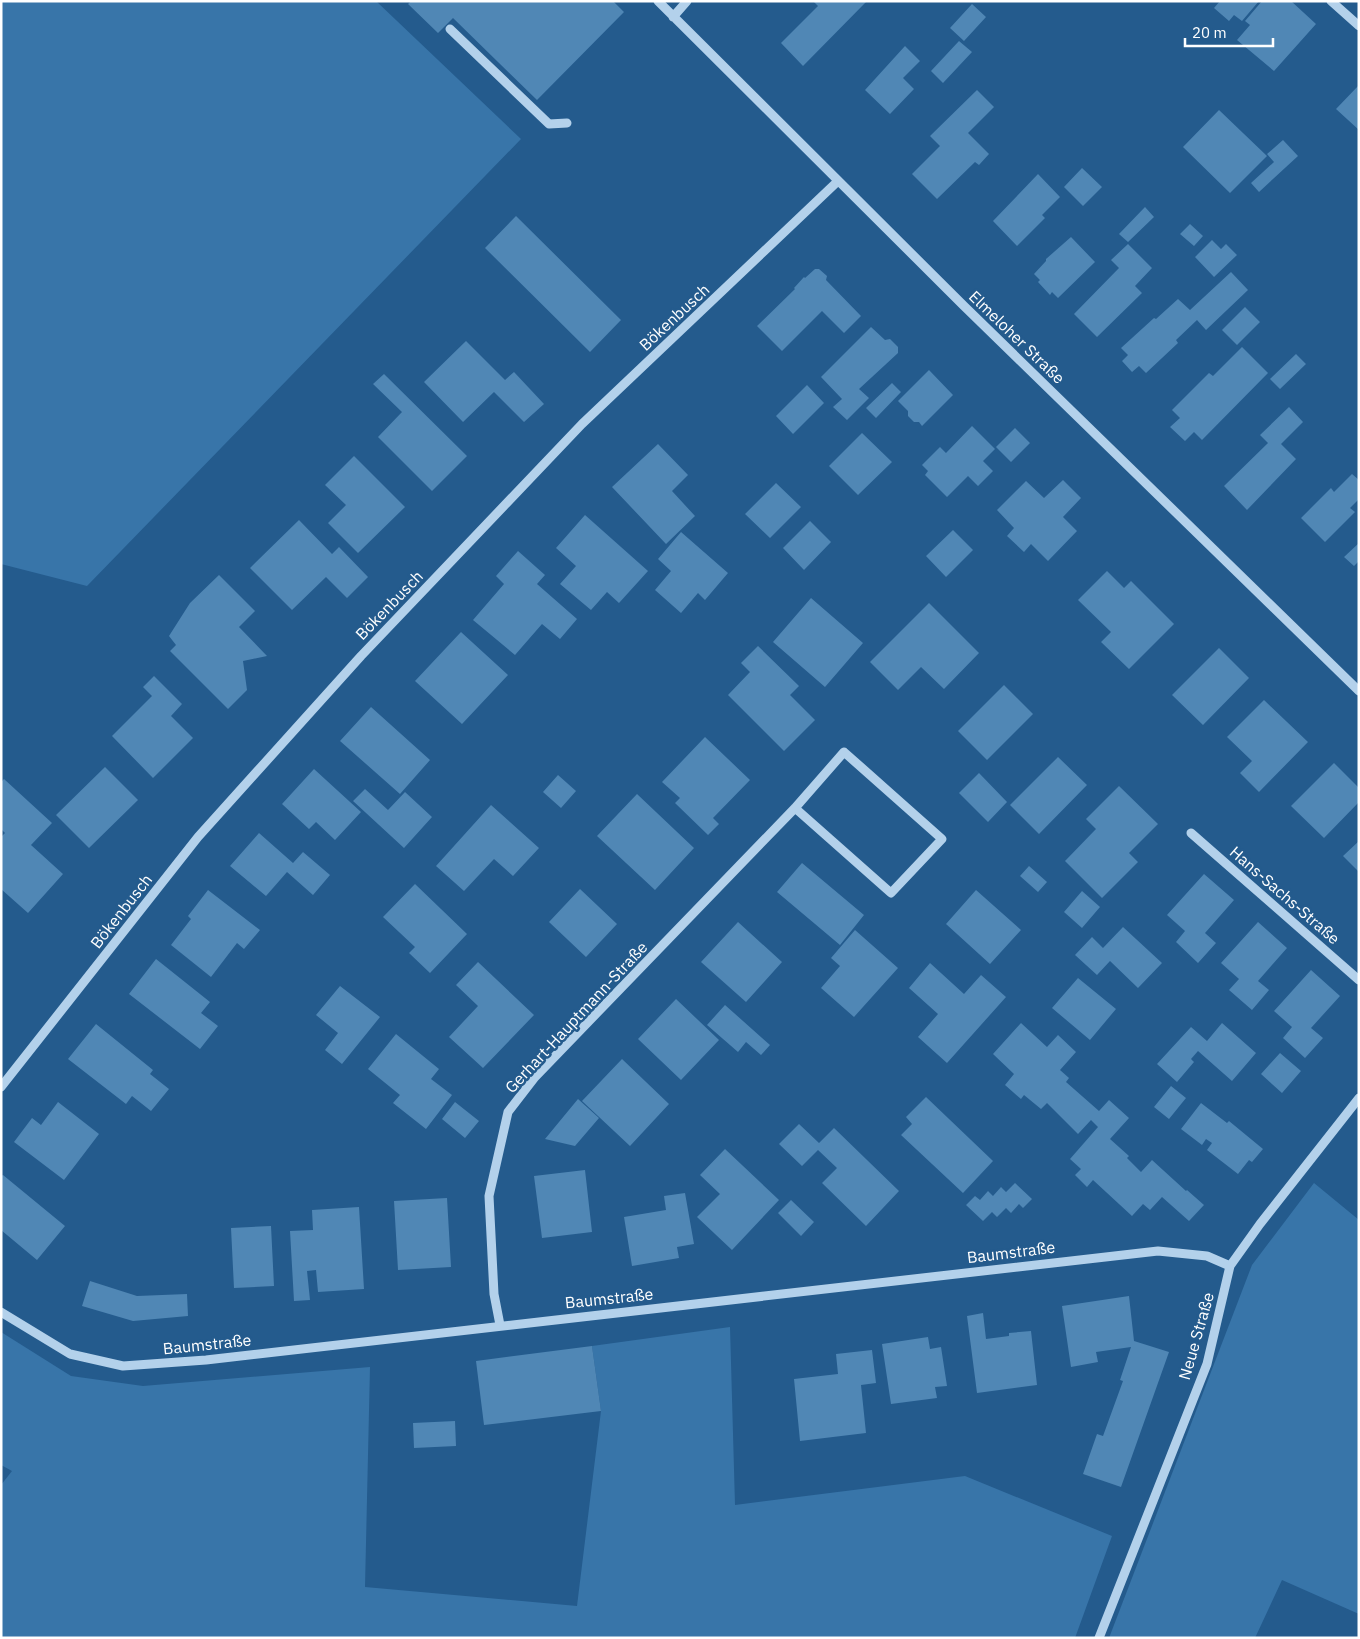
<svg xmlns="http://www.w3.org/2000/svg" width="1360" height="1639" font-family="'IBM Plex Sans',sans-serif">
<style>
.green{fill:#3875a9}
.building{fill:#5087b5}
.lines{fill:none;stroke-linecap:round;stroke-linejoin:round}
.minor{stroke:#b3d1eb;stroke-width:9}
.labels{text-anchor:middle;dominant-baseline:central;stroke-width:5;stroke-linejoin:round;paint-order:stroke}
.street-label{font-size:16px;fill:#fff;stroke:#245b8d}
</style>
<rect width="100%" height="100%" fill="#245b8d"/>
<path class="green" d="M1 1H376L521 139 87 586 1 564Z
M1314 1183 1359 1220V1614L1282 1580 1255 1638H1109L1252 1265Z
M730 1327 735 1505 965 1476 1112 1536 1075 1638H1V1485L12 1471 1 1465V1332L71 1376 143 1386 370 1367 365 1587 577 1606 601 1411 592 1346Z"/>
<path class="building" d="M411 1H613L624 12 537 100 453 18 438 33 408 4Z
M813 1H867L803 66 781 43 818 6Z
M1220 1H1259L1242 21 1234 15 1229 21 1214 8Z
M1262 1H1291L1316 24 1274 71 1237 40 1250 25 1245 21Z
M972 4 986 17 964 41 950 28Z
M959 41 972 52 943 83 931 71Z
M905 46 920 61 903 78 914 89 890 114 865 90Z
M1359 85V130L1336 109Z
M977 90 994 107 968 133 989 154 979 165 975 162 937 199 912 174 940 146 930 136Z
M1219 110 1267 156 1230 193 1183 147Z
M1283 140 1298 156 1259 192 1251 183 1274 162 1267 154Z
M1082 168 1102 187 1083 206 1064 187Z
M1038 174 1060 197 1042 215 1045 218 1017 246 993 221Z
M1145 207 1154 217 1128 242 1119 234Z
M516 216 621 320 590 352 485 248Z
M1190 224 1203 236 1194 246 1180 234Z
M1071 237 1095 262 1058 298 1052 292 1050 295 1038 282 1040 280 1034 274 1046 261V259Z
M1212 240 1221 249 1226 244 1237 255 1214 277 1195 257Z
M1128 244 1152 268 1135 286 1142 293 1097 337 1074 314 1119 268 1111 260Z
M815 269H819L827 276 826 280 861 316 844 333 822 311 782 351 757 326 795 289 794 288 804 277 805 278Z
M1231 272 1248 290 1206 330 1197 320 1176 340 1178 343 1146 373 1139 366 1132 372 1122 361 1128 355 1121 348 1154 318 1156 319 1178 299 1190 310Z
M1245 307 1260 322 1237 345 1222 330Z
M871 327 885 340 890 339 898 347V353L859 389 869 398 847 420 833 407 842 399 821 377Z
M466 341 505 380 514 372 544 404 524 422 494 392 463 422 424 382Z
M1242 347 1268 373 1202 440 1194 432 1185 441 1170 427 1180 418 1172 410 1209 373 1213 376Z
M1296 354 1306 364 1280 389 1270 379Z
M929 370 953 395 922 426 919 422H914L908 416V411L898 401Z
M384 374 467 456 432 491 378 437 402 412 373 384Z
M892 383 901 392 876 418 866 408Z
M807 385 824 403 793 434 776 416Z
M1289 407 1303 422 1281 444 1296 459 1247 510 1224 486 1268 443 1260 435Z
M972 426 995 449 983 461 993 471 978 486 968 476 947 497 925 475 928 471 922 465 940 447 946 453Z
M1015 428 1030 443 1011 462 996 447Z
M862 433 892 462 858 495 829 466Z
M658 444 688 475 672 491 695 516 666 544 612 487Z
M354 456 405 507 358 553 328 523 346 505 325 485Z
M1352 474 1359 480V499L1350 508 1355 512 1325 542 1301 518 1331 488 1334 492Z
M1063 480 1081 498 1063 517 1077 531 1048 561 1031 544 1024 552 1007 536 1014 528 997 510 1026 481 1044 498Z
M776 483 801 507 770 538 745 514Z
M585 515 648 571 619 603 607 592 591 610 560 584 576 566 556 548Z
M299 520 332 554 339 547 368 577 347 598 326 577 292 610 250 568Z
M810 521 831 542 804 570 783 548Z
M953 530 973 550 946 577 926 556Z
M681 532 728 573 705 600 698 593 681 613 655 590 671 571 658 559Z
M1359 543V561L1354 566 1344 557Z
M518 551 545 575 537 584 577 619 560 639 542 624 515 655 473 620 504 584 496 576Z
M1107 571 1124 588 1131 581 1174 624 1129 669 1101 642 1111 632 1078 600Z
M219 575 255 611 239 627 267 656 243 661 247 690 228 709 170 651 176 645 169 636 190 603Z
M811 598 863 643 825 687 773 642Z
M929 603 979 653 944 689 921 667 898 690 870 662Z
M461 632 508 675 462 724 415 681Z
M758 646 799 686 790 695 815 720 784 751 728 695 750 672 741 663Z
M1219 648 1249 678 1203 725 1172 695Z
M154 676 182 704 171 716 193 738 153 778 112 736 152 696 143 687Z
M1004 685 1033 714 987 760 958 731Z
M1264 700 1308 742 1259 792 1240 773 1252 761 1227 737Z
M371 707 430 760 400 794 340 741Z
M705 737 750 780 713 818 719 824 708 835 675 803 680 798 662 782Z
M1058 757 1087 785 1039 834 1010 805Z
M1334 763 1359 788V802L1324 838 1291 806Z
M105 767 138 800 89 848 56 815Z
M314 769 361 812 335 840 316 822 309 829 282 804Z
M979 773 1007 802 988 822 959 793Z
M558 775 576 791 561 808 543 792Z
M4 779 52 823 31 845 63 874 28 913 1 889V837L5 833 1 829V782Z
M1119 786 1158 824 1129 853 1138 862 1102 898 1065 861 1096 829 1086 819Z
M365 789 388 810 405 792 432 817 404 848 353 801Z
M637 794 694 848 655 890 597 836Z
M491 805 539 848 513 876 494 859 464 891 436 866Z
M259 833 293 863 303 852 330 875 313 895 287 872 266 896 230 866Z
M1359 841V872L1343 856Z
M802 863 864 915 840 945 777 892Z
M1029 866 1047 882 1038 892 1020 876Z
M1204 874 1234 900 1205 933 1216 943 1198 963 1176 942 1185 931 1167 915Z
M415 884 467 934 430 973 409 953 415 947 383 917Z
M580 889 617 924 586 957 549 922Z
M208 890 260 930 244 949 237 943 211 977 171 945 191 919 188 916Z
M976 890 1021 930 990 964 946 924Z
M1082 891 1100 907 1082 928 1064 912Z
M738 922 782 962 746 1002 701 962Z
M1258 922 1287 948 1258 981 1269 990 1252 1010 1229 990 1239 979 1221 963Z
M1123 927 1162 963 1138 988 1110 961 1097 975 1075 955 1092 937 1103 948Z
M855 930 898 968 854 1017 821 988 840 966 831 958Z
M156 959 210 1002 201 1013 218 1026 200 1049 129 994Z
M478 962 534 1015 483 1068 449 1037 478 1006 456 985Z
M930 963 964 994 981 975 1006 997 947 1063 918 1037 938 1014 909 988Z
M1311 970 1340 996 1311 1028 1323 1038 1305 1058 1283 1038 1292 1027 1274 1011Z
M1078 978 1116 1009 1090 1040 1052 1008Z
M340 986 380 1017 342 1064 325 1050 338 1033 316 1015Z
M676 999 719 1040 681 1080 638 1039Z
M725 1005 770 1045 761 1055 746 1042 738 1052 707 1025Z
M1021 1023 1047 1047 1058 1035 1076 1052 1060 1070 1069 1078 1066 1082 1099 1111 1109 1100 1129 1118 1110 1139 1129 1156 1127 1158 1141 1172 1152 1160 1186 1191 1187 1190 1204 1205 1189 1221 1162 1197 1150 1210 1143 1204 1132 1216 1093 1180 1087 1187 1075 1175 1081 1169 1070 1159 1098 1127 1091 1120 1078 1134 1047 1103 1041 1109 1024 1095 1021 1099 1005 1085 1014 1074 993 1054Z
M1222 1023 1256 1053 1232 1081 1198 1051 1191 1059 1194 1062 1177 1082 1157 1064 1191 1027 1207 1041Z
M96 1024 153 1070 150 1074 169 1089 151 1111 132 1096 126 1104 68 1059Z
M396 1034 439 1069 431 1079 452 1095 426 1129 393 1103 400 1095 368 1069Z
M1280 1053 1301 1071 1282 1093 1261 1074Z
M622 1059 669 1104 630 1146 582 1101Z
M1171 1086 1186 1098 1169 1119 1154 1107Z
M926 1097 993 1161 963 1193 901 1135 912 1124 906 1117Z
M578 1099 599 1118 575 1146 545 1139Z
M58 1102 99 1134 64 1180 14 1142 32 1118 41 1125Z
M455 1102 479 1121 465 1138 442 1119Z
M1201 1103 1227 1123 1229 1121 1263 1149 1252 1162 1249 1160 1238 1174 1207 1150 1212 1143 1206 1139 1202 1145 1181 1129Z
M799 1124 819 1143 834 1128 899 1191 866 1226 822 1183 837 1168 818 1150 802 1166 779 1144Z
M725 1149 779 1200 732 1250 697 1217 720 1194 700 1175Z
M585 1170 592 1232 542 1238 534 1176Z
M3 1175 65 1226 37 1260 1 1230V1176Z
M1015 1183 1032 1199 1023 1208 1019 1204 1011 1213 1006 1208 997 1217 992 1212 983 1221 966 1205 975 1196 980 1200 988 1191 993 1196 1001 1187 1006 1192Z
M685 1193 694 1244 677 1247 679 1258 632 1266 624 1217 666 1210 664 1196Z
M447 1198 451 1267 398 1270 394 1201Z
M791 1200 814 1222 801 1236 778 1213Z
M359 1207 364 1289 318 1292 316 1270 307 1271 310 1300 294 1301 290 1231 313 1230 312 1210Z
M271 1226 274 1286 234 1288 231 1228Z
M90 1281 137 1296 187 1294 188 1316 133 1321 82 1306Z
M1129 1296 1134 1341 1169 1352 1121 1487 1083 1474 1097 1434 1103 1436 1123 1381 1120 1380 1131 1347 1096 1352 1098 1362 1071 1367 1062 1306Z
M983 1313 986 1339 1009 1336V1333L1031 1331 1037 1385 977 1393 967 1316Z
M928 1337 930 1349 941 1347 947 1386 935 1387 937 1398 891 1404 882 1344Z
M592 1346 601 1411 484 1425 476 1361Z
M872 1350 876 1383 861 1385 866 1433 800 1441 794 1379 838 1374 836 1354Z
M455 1421 456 1446 414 1448 413 1423Z"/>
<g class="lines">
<path class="minor" d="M658 1 964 306 1359 691
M1331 1 1359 26
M673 17 687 1
M450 29 549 124 567 123
M1191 833 1359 980
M1 1087 198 837 361 656 582 424 838 181
M1 1312 70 1354 123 1366 206 1360 1158 1251 1207 1256 1230 1266
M500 1325 494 1294 489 1196 508 1112 535 1077 795 808 844 752 942 839 891 893 795 808
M1099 1638 1207 1364 1230 1266 1260 1224 1359 1098"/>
</g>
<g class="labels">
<g class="street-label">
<text transform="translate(674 317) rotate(-43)">Bökenbusch</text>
<text transform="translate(1017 337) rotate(44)">Elmeloher Straße</text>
<text transform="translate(389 605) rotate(-46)">Bökenbusch</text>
<text transform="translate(1285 895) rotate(41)">Hans-Sachs-Straße</text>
<text transform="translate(121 911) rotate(-52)">Bökenbusch</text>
<text transform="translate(576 1017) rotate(-47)">Gerhart-Hauptmann-Straße</text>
<text transform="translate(1011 1252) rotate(-7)">Baumstraße</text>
<text transform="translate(609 1298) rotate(-6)">Baumstraße</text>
<text transform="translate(1196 1336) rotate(-74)">Neue Straße</text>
<text transform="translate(207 1344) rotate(-6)">Baumstraße</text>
</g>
</g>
<rect width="1360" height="1639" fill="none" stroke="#ffffff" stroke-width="5"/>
<path d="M1185 38v8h88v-8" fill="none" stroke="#ffffff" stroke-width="2.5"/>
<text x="1192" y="38" font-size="15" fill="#ffffff" stroke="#245b8d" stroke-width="4" paint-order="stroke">20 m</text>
</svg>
